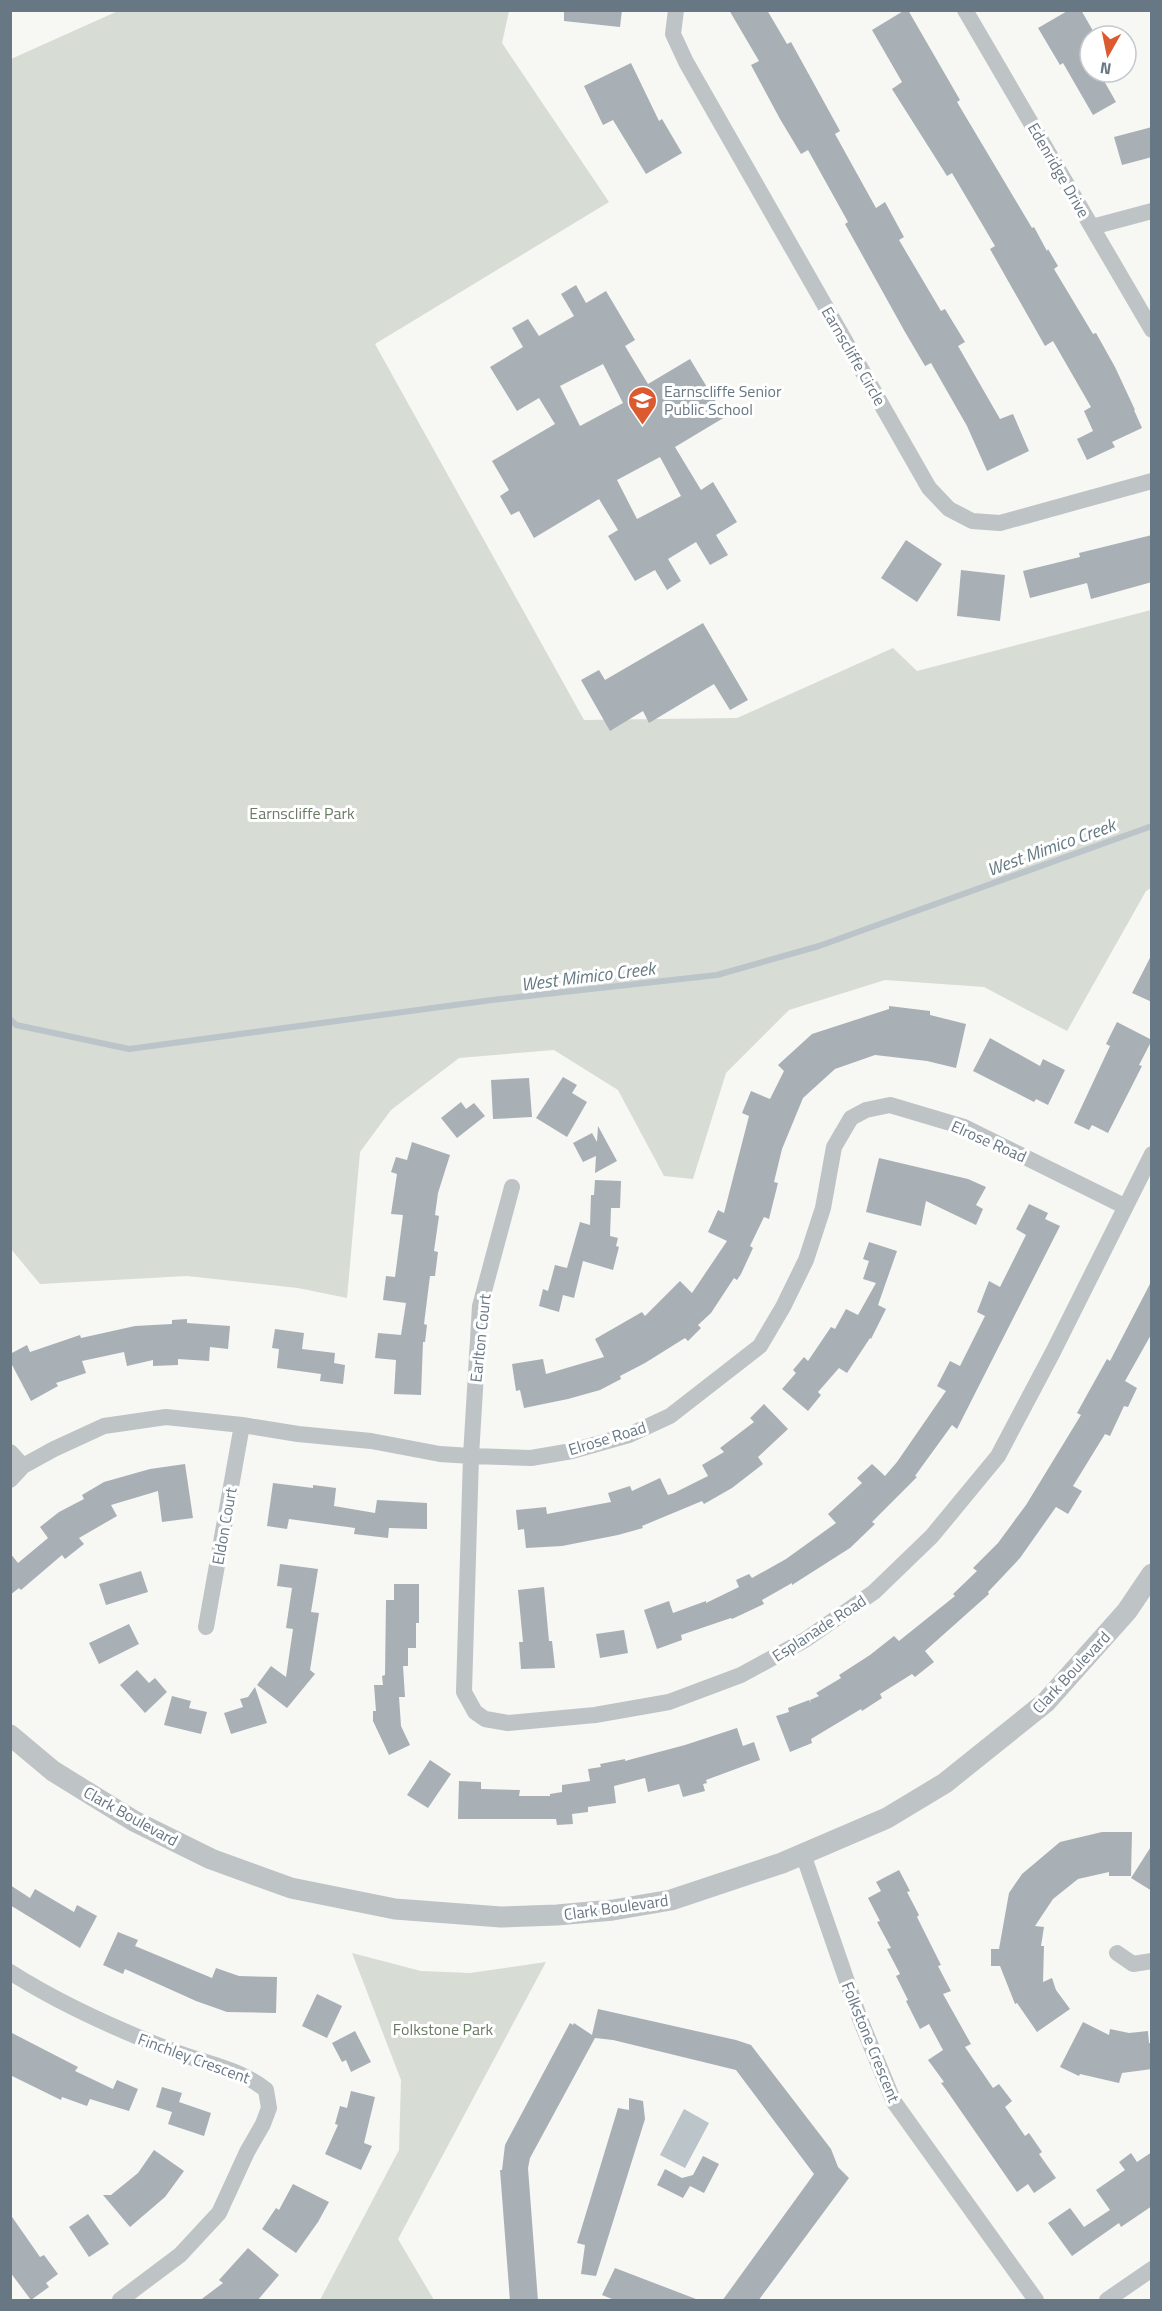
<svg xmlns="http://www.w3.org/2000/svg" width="1162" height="2311" font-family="'Titillium Web',sans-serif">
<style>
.green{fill:#d7dcd4}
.water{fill:#bac4c9}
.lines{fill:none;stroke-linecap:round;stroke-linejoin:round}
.stream{stroke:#bac4c9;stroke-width:6}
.building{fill:#a8b0b5;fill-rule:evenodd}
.minor{stroke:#bec3c6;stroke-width:16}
.tertiary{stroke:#bec3c6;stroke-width:21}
.labels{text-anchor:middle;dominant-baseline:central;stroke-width:6;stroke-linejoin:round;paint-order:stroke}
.street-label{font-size:16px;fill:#687784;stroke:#fff}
.poi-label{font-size:16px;fill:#687784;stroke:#fff;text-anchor:start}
.park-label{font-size:16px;fill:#6a7b66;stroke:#fff}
.water-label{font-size:18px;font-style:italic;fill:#637880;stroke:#fff}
</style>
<rect width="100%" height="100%" fill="#f7f7f4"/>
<path class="green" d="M118 11H509L502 43 609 202 375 344 584 720 737 718 893 648 917 671 1151 610V888L1146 891 1067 1031 984 987 885 980 789 1010 726 1073 693 1179 664 1176 618 1090 554 1050 459 1058 391 1110 360 1152 347 1298 298 1288 187 1276 40 1284 11 1249V59Z
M352 1953 421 1971 470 1973 546 1962 398 2239 434 2300H320L399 2150 401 2080Z"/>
<path class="water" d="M684 2109 709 2123 685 2168 660 2155Z"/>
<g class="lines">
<path class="stream" d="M10 1019 16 1025 129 1049 492 1000 717 975 819 946 1152 826"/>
</g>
<path class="building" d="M564 10H622L620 27 564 21Z
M729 10H767L787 44 791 42 840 131 835 134 876 208 885 202 904 237 899 240 941 311 945 309 965 342 958 346 1000 419 1013 414 1029 451 987 471 967 426 931 363 925 366 905 332 845 224 848 222 808 150 801 154 780 119 751 65 759 61Z
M905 10H908L960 100 957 102 1032 228 1034 227 1047 251 1048 249 1058 266 1054 269 1093 334 1096 333 1115 367 1135 410H1134L1142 428 1112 442 1115 447 1087 460 1077 439 1093 431 1084 411 1091 407 1053 341 1045 346 990 249 995 246 952 173 947 176 892 89 902 82 872 30Z
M1069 10H1081L1096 36H1090V72H1099L1116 102 1093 115 1063 63 1060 65 1038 28Z
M631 63 659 121 662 119 682 153 646 174 613 120 603 125 584 86Z
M1152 127V157L1122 165 1114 137Z
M576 285 586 303 606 291 635 340 625 346 648 384 690 359 725 417 675 447 701 490 713 482 737 522 716 535 728 555 710 565 696 542 668 559 681 581 667 590 655 570 635 581 608 536 618 530 599 499 534 538 519 511 511 515 500 496 509 490 492 461 555 424 539 398 517 411 490 367 523 347 512 328 528 319 539 336 574 316 561 294ZM603 364 623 403 580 426 560 386ZM660 457 681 496 637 519 617 480Z
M1152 535V582L1091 599 1087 583 1030 598 1023 571 1080 557 1079 553Z
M906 540 942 564 917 602 881 578Z
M961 570 1005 575 1000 621 957 616Z
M703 623 748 700 730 710 714 684 649 723 643 711 610 731 581 680 599 670 605 680Z
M1152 954V1002L1132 993Z
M889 1006 930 1011V1015L966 1024 956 1068 927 1061 875 1055 835 1069 803 1098 782 1149 774 1182 778 1183 769 1219 764 1217 750 1246 753 1248 741 1274 737 1280 734 1278 711 1313 698 1325 701 1328 688 1341 685 1338 645 1363 620 1376 621 1379 600 1390 568 1399 524 1408 520 1390 516 1391 512 1364 543 1359 546 1374 604 1357 595 1339 642 1312 645 1316 680 1281 692 1293 727 1241 708 1232 718 1210 724 1213 749 1116 742 1113 751 1091 770 1099 784 1071 778 1065 812 1034 889 1009Z
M1117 1022 1152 1040 1139 1065 1142 1066 1108 1133 1092 1125 1089 1130 1074 1123 1110 1046 1106 1044Z
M990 1038 1040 1066 1043 1059 1065 1070 1048 1105 1036 1099 1034 1102 973 1071Z
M563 1077 577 1085 572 1093 587 1102 567 1137 536 1118Z
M529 1078 532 1117 493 1119 491 1080Z
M461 1102 466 1109 474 1103 485 1116 457 1138 441 1118Z
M598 1126 617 1161 595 1173 596 1156 583 1162 573 1143 592 1133 597 1142Z
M412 1142 450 1155 438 1193 435 1215 439 1216 434 1251 438 1252 435 1276H430L424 1324 427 1325 425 1342H423L421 1395 394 1394 396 1360 375 1358 378 1333 401 1335 406 1303 383 1300 386 1276 395 1277 403 1215 391 1214 397 1174 391 1172 396 1157 407 1160Z
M879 1158 968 1179 986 1187 976 1205 983 1209 976 1225 926 1201 921 1226 866 1212Z
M595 1180 621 1181 620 1208H611L610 1236 618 1238 616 1246 619 1247 613 1270 583 1261 574 1298 563 1295 559 1312 539 1306 543 1289 548 1291 555 1265 567 1268 580 1222 590 1225 591 1195H594Z
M1029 1204 1048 1213 1045 1219 1060 1226 957 1429 952 1425 915 1476 917 1477 872 1522 875 1524 850 1548 792 1585V1583L762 1600 764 1604 732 1619 731 1618 681 1635 682 1640 657 1649 644 1610 669 1601 673 1613 706 1601V1603L739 1587 736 1580 749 1574 752 1578 786 1559 836 1523 828 1514 862 1483 857 1478 872 1464 885 1476 897 1462 946 1391 937 1386 950 1361 960 1366 985 1316 977 1312 989 1281 1000 1287 1026 1235 1016 1229Z
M869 1242 897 1251 878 1305 886 1309 871 1339 870 1338 847 1373 839 1368 818 1392 821 1395 808 1411 782 1389 796 1373 793 1370 804 1357 808 1361 831 1327 835 1329 846 1309 858 1315 876 1283 863 1279 869 1261 863 1259Z
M1152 1280V1333L1125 1381 1137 1388 1128 1407 1124 1406 1110 1436 1105 1434 1073 1486 1082 1491 1068 1514 1056 1507 1020 1558 988 1592 989 1594 925 1651 934 1662 915 1677 912 1674 880 1694 882 1698 862 1711 861 1709 811 1739 812 1743 790 1752 776 1716 789 1712 788 1708 809 1700 811 1703 810 1700 819 1696 816 1693 841 1678 839 1675 870 1655 894 1636 899 1641 955 1596 953 1594 977 1571 973 1568 998 1543 1026 1505 1081 1415 1077 1413 1088 1393 1107 1359 1110 1361Z
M187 1319V1323L230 1326 228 1349 210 1347 209 1361 178 1359V1365L153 1366V1360L127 1366 124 1352 82 1361 86 1373 56 1383 58 1386 31 1401 10 1361V1354L27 1345 30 1352 80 1335 81 1338 135 1326 172 1324V1320Z
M275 1329 304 1333 302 1349 335 1353 334 1363 345 1365 343 1384 320 1381 321 1374 277 1368 279 1349 272 1348Z
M764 1404 788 1429 758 1457 763 1464 732 1488 704 1504 702 1501 642 1526 643 1528 618 1535 562 1546 526 1548 524 1529 518 1530 516 1510 546 1507 547 1514 611 1502 608 1493 630 1486 632 1491 660 1478 668 1495 674 1493 708 1476 702 1465 724 1452 720 1448 754 1422 750 1418Z
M185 1464 193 1518 162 1522 158 1491 111 1505 117 1516 79 1538 84 1544 65 1559 62 1555 21 1590 19 1588 10 1595V1553L18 1563 48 1538 40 1527 59 1512 84 1499 82 1495 104 1482 150 1469Z
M273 1483 313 1488V1485L336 1488 334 1506 375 1513 377 1500 427 1503V1529L389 1528 388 1538 354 1534 355 1528 289 1519 287 1529 267 1526Z
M280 1564 318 1569 311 1612 319 1613 310 1670 315 1674 287 1708 257 1685 271 1666 286 1677 293 1629 286 1628 292 1588 277 1586Z
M141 1571 148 1592 106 1605 99 1584Z
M394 1584H419V1623H416V1648H408V1666H403L405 1697H399L401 1726 410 1745 389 1755 373 1721V1711H376L374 1685H383L382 1676 385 1675 386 1600H394Z
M544 1587 549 1641H552L555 1668 521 1669 519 1642H523L518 1590Z
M129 1624 139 1644 99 1664 89 1643Z
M624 1630 628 1653 600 1658 596 1634Z
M137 1670 149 1683 155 1678 167 1692 145 1713 120 1685Z
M255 1687 267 1723 231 1734 224 1713 243 1707 240 1699 248 1697Z
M172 1696 191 1701 189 1708 207 1712 201 1734 164 1725Z
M737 1728 743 1746 754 1742 760 1760 706 1780 707 1783 703 1784 705 1791 683 1797 679 1784 648 1792 645 1778 614 1786 616 1803 588 1807V1812L572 1814 573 1824 557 1825 556 1819H458L459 1781 481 1782V1789L520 1790 519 1796H550V1794L562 1792V1785L590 1781 588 1769 601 1767 600 1764 625 1759V1761L685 1745Z
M430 1760 451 1774 428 1808 407 1795Z
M1102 1832H1132L1131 1876H1109V1872L1078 1879 1053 1899 1035 1926 1044 1927 1041 1946H1044L1043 1982 1052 1978 1056 1990 1070 2009 1037 2032 1017 2003 1015 2004 1000 1966H991V1949H999L1009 1893 1022 1874 1060 1842Z
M1152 1845V1891L1131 1878Z
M899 1870 910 1891 907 1892 919 1915 917 1917 941 1965 938 1966 951 1991 943 1994 971 2044 965 2047 993 2088 999 2084 1012 2101 1005 2107 1025 2136 1029 2133 1042 2152 1039 2154 1056 2178 1034 2193 1028 2184 1017 2192 947 2091 941 2083 944 2082 928 2060 943 2050 929 2024 920 2029 906 2001 908 2000 896 1976 900 1974 887 1949 891 1948 877 1922 880 1921 868 1898 881 1891 876 1882Z
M10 1885 30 1898 35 1889 74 1912 77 1905 97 1916 80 1948 10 1905Z
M118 1932 138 1940 135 1946 212 1978 216 1968 239 1976 277 1977 276 2013 227 2012 196 2001 125 1969 123 1974 103 1965Z
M317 1994 342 2006 327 2038 302 2026Z
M598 2009 736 2040 751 2045 831 2149 838 2167 849 2178 758 2301H722L814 2174 736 2070 613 2040 595 2038 530 2158 528 2168 538 2301H510L500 2170H502L505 2145 570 2023 573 2025 574 2023 592 2035Z
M1083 2022 1109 2035 1110 2029 1129 2033 1148 2031 1149 2043H1152V2069L1122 2073 1119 2083 1080 2074 1079 2076 1060 2067Z
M355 2031 371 2062 351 2072 346 2060 342 2062 332 2043Z
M10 2032 78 2067 75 2071 113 2089 117 2080 138 2089 129 2111 90 2099 87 2106 62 2097 61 2100 10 2075Z
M162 2087 182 2093 179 2102 211 2113 204 2136 168 2124 172 2112 156 2107Z
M351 2091 375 2097 364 2143 372 2146 361 2170 325 2154 338 2125 335 2124 340 2106 347 2108Z
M629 2098 643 2101 645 2119 596 2276 581 2274 585 2245 577 2243 618 2108 629 2110Z
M154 2150 184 2171 165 2197 130 2227 103 2195H111L138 2173Z
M1152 2152V2206L1121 2227 1119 2223 1072 2256 1048 2223 1070 2208 1084 2227 1110 2210 1096 2190 1125 2170 1119 2162 1131 2153 1137 2162Z
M703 2156 719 2164 704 2193 690 2186 683 2198 657 2185 665 2169 682 2178 693 2175Z
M293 2184 329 2202 318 2222 296 2253 262 2229 276 2208 279 2210Z
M10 2214 40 2257 44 2255 58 2274 46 2283 49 2287 31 2300 10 2272Z
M88 2214 109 2244 89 2257 69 2227Z
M248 2248 279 2275 257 2301H199L223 2283 219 2280Z
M615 2268 696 2299V2301H617L602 2295Z"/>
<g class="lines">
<path class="minor" d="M676 10 673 34 686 62 929 488 949 509 972 521 1000 523 1152 481
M965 10 1152 330
M1092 227 1152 211
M512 1187 480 1306 471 1456 464 1692 475 1712 485 1719 508 1723 595 1715 669 1702 741 1675 805 1640 874 1592 932 1536 998 1456 1053 1352 1152 1154
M10 1452 23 1466
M10 1480 23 1466 54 1449 104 1426 166 1417 242 1425 298 1434 371 1441 440 1454 471 1456 531 1458 572 1451 629 1435 670 1416 760 1346 783 1307 806 1260 823 1208 834 1147 851 1118 866 1110 890 1105 964 1127 1124 1206
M206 1627 242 1425
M803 1854 860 2019 894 2102 1036 2300
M1117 1953 1133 1964 1152 1961
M10 1972C62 2005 116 2029 173 2051 203 2063 241 2069 266 2090L269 2108 263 2124 247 2152 219 2213 180 2255 120 2300
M1107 2300 1152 2269"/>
<path class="tertiary" d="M10 1735 53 1771 134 1821 211 1859 291 1888 395 1909 501 1917 557 1915 613 1910 671 1900 782 1863 887 1818 945 1783 1046 1702 1127 1611 1152 1574"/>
</g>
<defs>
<symbol id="school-pin" viewBox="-11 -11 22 30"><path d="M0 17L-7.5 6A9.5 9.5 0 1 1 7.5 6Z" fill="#db5a30" stroke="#fff"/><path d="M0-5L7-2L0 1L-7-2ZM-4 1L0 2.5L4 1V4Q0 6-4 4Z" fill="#fff"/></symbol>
</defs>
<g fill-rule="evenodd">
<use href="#school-pin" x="626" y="384" width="33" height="45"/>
</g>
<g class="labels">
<g class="street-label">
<text transform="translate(1059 170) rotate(60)">Edenridge Drive</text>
<text transform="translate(854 356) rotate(60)">Earnscliffe Circle</text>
<text transform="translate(989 1141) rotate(24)">Elrose Road</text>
<text transform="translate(480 1338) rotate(-84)">Earlton Court</text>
<text transform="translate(607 1438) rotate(-17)">Elrose Road</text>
<text transform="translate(224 1526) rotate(-80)">Eldon Court</text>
<text transform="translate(819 1628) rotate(-33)">Esplanade Road</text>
<text transform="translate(1071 1672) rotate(-47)">Clark Boulevard</text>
<text transform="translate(131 1816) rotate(29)">Clark Boulevard</text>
<text transform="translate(616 1907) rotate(-8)">Clark Boulevard</text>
<text transform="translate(871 2042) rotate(68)">Folkstone Crescent</text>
<text transform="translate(194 2058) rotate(20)">Finchley Crescent</text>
</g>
<g class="poi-label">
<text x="664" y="391">Earnscliffe Senior<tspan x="664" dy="18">Public School</tspan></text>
</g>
<g class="park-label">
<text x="302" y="813">Earnscliffe Park</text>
<text x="443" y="2029">Folkstone Park</text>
</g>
<g class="water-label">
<text transform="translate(1051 847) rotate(-20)">West Mimico Creek</text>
<text transform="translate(588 976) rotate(-7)">West Mimico Creek</text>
</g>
</g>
<rect width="1162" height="2311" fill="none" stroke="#687784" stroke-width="24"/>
<g transform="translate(1108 54) rotate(189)"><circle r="28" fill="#ffffff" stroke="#c3c9ce" stroke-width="1.5"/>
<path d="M0-4.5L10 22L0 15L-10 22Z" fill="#db5a30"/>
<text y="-9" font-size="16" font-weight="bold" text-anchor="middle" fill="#687784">N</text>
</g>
</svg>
